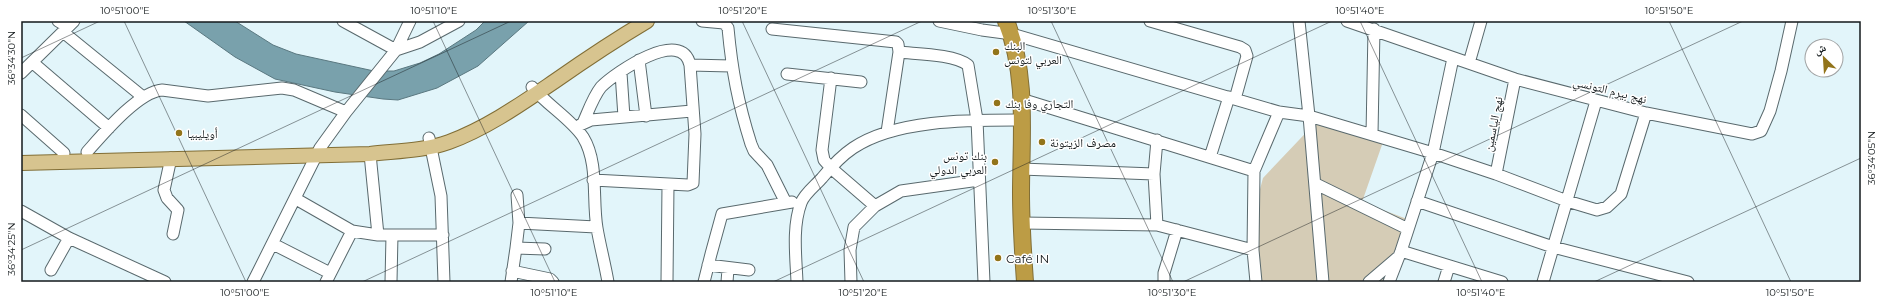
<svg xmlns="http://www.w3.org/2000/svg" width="1882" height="303" font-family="Montserrat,'Noto Naskh Arabic',sans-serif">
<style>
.green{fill:#d5ccb6}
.water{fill:#79a1ac;stroke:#5a7880}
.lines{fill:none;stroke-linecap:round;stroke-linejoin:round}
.minor-casing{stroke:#59696d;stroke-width:13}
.major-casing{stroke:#816e36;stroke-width:16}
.highway-casing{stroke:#816e36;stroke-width:18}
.minor{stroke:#fff;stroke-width:11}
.major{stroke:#d7c48f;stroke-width:14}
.highway{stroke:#bc9c45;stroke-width:16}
.ticks{fill:none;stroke:#13191b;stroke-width:1;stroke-opacity:0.45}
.poi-dot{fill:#92741a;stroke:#fff;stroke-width:1.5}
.labels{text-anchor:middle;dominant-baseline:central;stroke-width:3;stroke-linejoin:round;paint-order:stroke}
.poi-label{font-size:12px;fill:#13191b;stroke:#fff;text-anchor:start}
.street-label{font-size:12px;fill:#13191b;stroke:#fff}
.neatline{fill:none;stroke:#13191b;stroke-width:1.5}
.ticks-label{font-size:10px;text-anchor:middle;fill:#13191b}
</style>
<rect width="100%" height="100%" fill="#e2f5fa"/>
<path class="green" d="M1318 120 1383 142 1362 202 1407 219 1389 282H1261L1256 255V204L1263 178Z"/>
<path class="water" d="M184 21H235L273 45 296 54 374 71H394L420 63 439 54 476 30 485 21H529L478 66 437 88 398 100 383 99 335 92 275 79 235 57Z"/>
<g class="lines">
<defs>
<path id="minor" d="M58 21 68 27
M343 21 396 50 420 42 459 21
M702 21 724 23 728 28C732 71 738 103 751 144L754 151 767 165 786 203
M939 21 982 30 1012 34 1279 112 1309 116 1433 153 1496 174 1567 201 1597 210 1607 207 1621 194 1646 113
M1150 21 1240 47 1245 50 1247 56 1235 99
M1299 21 1309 116 1323 282
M1347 21 1515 79 1646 113 1752 134 1761 131 1770 111 1781 71 1792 21
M772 29 896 42 898 44 899 52
M63 32 143 97
M639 60 646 116
M32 62 109 128
M1469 63 1481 21
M21 73 74 21
M621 73 624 117
M787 74 861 82
M831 78 822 150 824 160 831 168 875 206
M532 87C547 105 571 119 583 137 599 163 592 199 597 228 600 246 605 264 608 282
M1021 99 1254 171
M21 115 64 153
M583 123C588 112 593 97 601 87 616 72 682 27 690 65
M580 125 591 120 692 111
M887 132 899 52C916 54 954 54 968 65L977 120 984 282
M1372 134 1374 29
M429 138 441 196 444 282
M1157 140 1154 174 1157 225
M87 152C103 134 138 92 162 90L208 96 282 88 294 90 346 112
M370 154 378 235
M1210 157 1229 97
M171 158 164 190 167 198 178 210 173 234
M1021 169 1154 174
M1496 174 1515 79
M593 180 688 185 693 183 695 134 690 65 731 66
M1316 184 1408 229
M296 199 352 231 378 235H392L391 282
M1417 201 1553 247 1688 282
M21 211 69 238 165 282
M519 223 596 227
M1022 223 1157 225 1253 250
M392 235H443
M273 244 330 273
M516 248 519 223 517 195
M1401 251 1502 282
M708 265 749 270
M51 270 69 238
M512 271 550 279 553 282
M253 282 320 148 346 112 396 50 410 21
M326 282 352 231
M511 282 516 248 545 249
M667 282 668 185
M704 282 711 254 722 214 792 202
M727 282 728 269
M797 282C796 257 792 227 801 203 804 194 816 185 822 178 831 167 841 156 853 148 896 119 971 120 1022 120
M851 282 850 250 854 227 875 206 901 191 979 180
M1164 282V273L1177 230
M1256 282 1253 250 1254 171 1279 112
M1369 282 1397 258
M1389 282 1401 251 1433 153 1453 58
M1444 282 1449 266
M1543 282 1596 101"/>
<path id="major" d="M21 163 370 154C396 151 424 151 449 142 487 128 521 104 555 81 585 60 615 40 647 21"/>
<path id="highway" d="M1006 21C1028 75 1021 137 1021 193 1021 223 1023 253 1025 282"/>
</defs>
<use href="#minor" class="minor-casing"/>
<use href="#major" class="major-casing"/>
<use href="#highway" class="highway-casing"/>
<use href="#minor" class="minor"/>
<use href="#major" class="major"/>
<use href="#highway" class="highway"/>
</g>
<path class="ticks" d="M124 21 246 282M433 21 555 282M742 21 864 282M1051 21 1173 282M1360 21 1482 282M1669 21 1791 282M21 58 100 21M21 250 511 21M362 282 922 21M773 282 1332 21M1183 282 1743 21M1594 282 1861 158"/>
<g class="poi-dot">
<circle cx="996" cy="52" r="4"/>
<circle cx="997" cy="103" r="4"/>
<circle cx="179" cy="133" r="4"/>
<circle cx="1042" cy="142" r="4"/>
<circle cx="995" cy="162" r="4"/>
<circle cx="998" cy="258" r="4"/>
</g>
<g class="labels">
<g class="poi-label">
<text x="1004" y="45">البنك<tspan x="1004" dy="14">العربي لتونس</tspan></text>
<text x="1005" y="103">التجاري وفا بنك</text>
<text x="187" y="133">أويليبيا</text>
<text x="1050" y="142">مصرف الزيتونة</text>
<text x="987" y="155" text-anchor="end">بنك تونس<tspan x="987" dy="14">العربي الدولي</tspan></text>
<text x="1006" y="258">Café IN</text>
</g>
<g class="street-label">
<text transform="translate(1610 90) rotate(14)">نهج بيرم التونسي</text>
<text transform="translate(1493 124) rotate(-79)">نهج الياسمين</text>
</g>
</g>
<rect width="1882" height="303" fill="none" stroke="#ffffff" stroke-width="44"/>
<g transform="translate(1824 58) rotate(335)"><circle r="19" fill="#ffffff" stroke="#a1a3a4"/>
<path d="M0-3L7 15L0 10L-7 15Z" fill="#92741a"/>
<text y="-6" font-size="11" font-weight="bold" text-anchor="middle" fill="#13191b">ش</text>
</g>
<rect x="22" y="22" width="1838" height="259" class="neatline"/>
<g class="ticks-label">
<text x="125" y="14">10°51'00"E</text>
<text x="434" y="14">10°51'10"E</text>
<text x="743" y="14">10°51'20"E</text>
<text x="1052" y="14">10°51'30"E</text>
<text x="1360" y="14">10°51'40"E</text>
<text x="1669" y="14">10°51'50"E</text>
<text transform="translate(11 58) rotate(-90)" y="4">36°34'30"N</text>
<text transform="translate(1871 158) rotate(-90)" y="4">36°34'05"N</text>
<text transform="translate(11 249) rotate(-90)" y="4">36°34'25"N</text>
<text x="245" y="296">10°51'00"E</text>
<text x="554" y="296">10°51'10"E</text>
<text x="863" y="296">10°51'20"E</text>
<text x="1172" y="296">10°51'30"E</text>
<text x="1481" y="296">10°51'40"E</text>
<text x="1790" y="296">10°51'50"E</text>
</g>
</svg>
